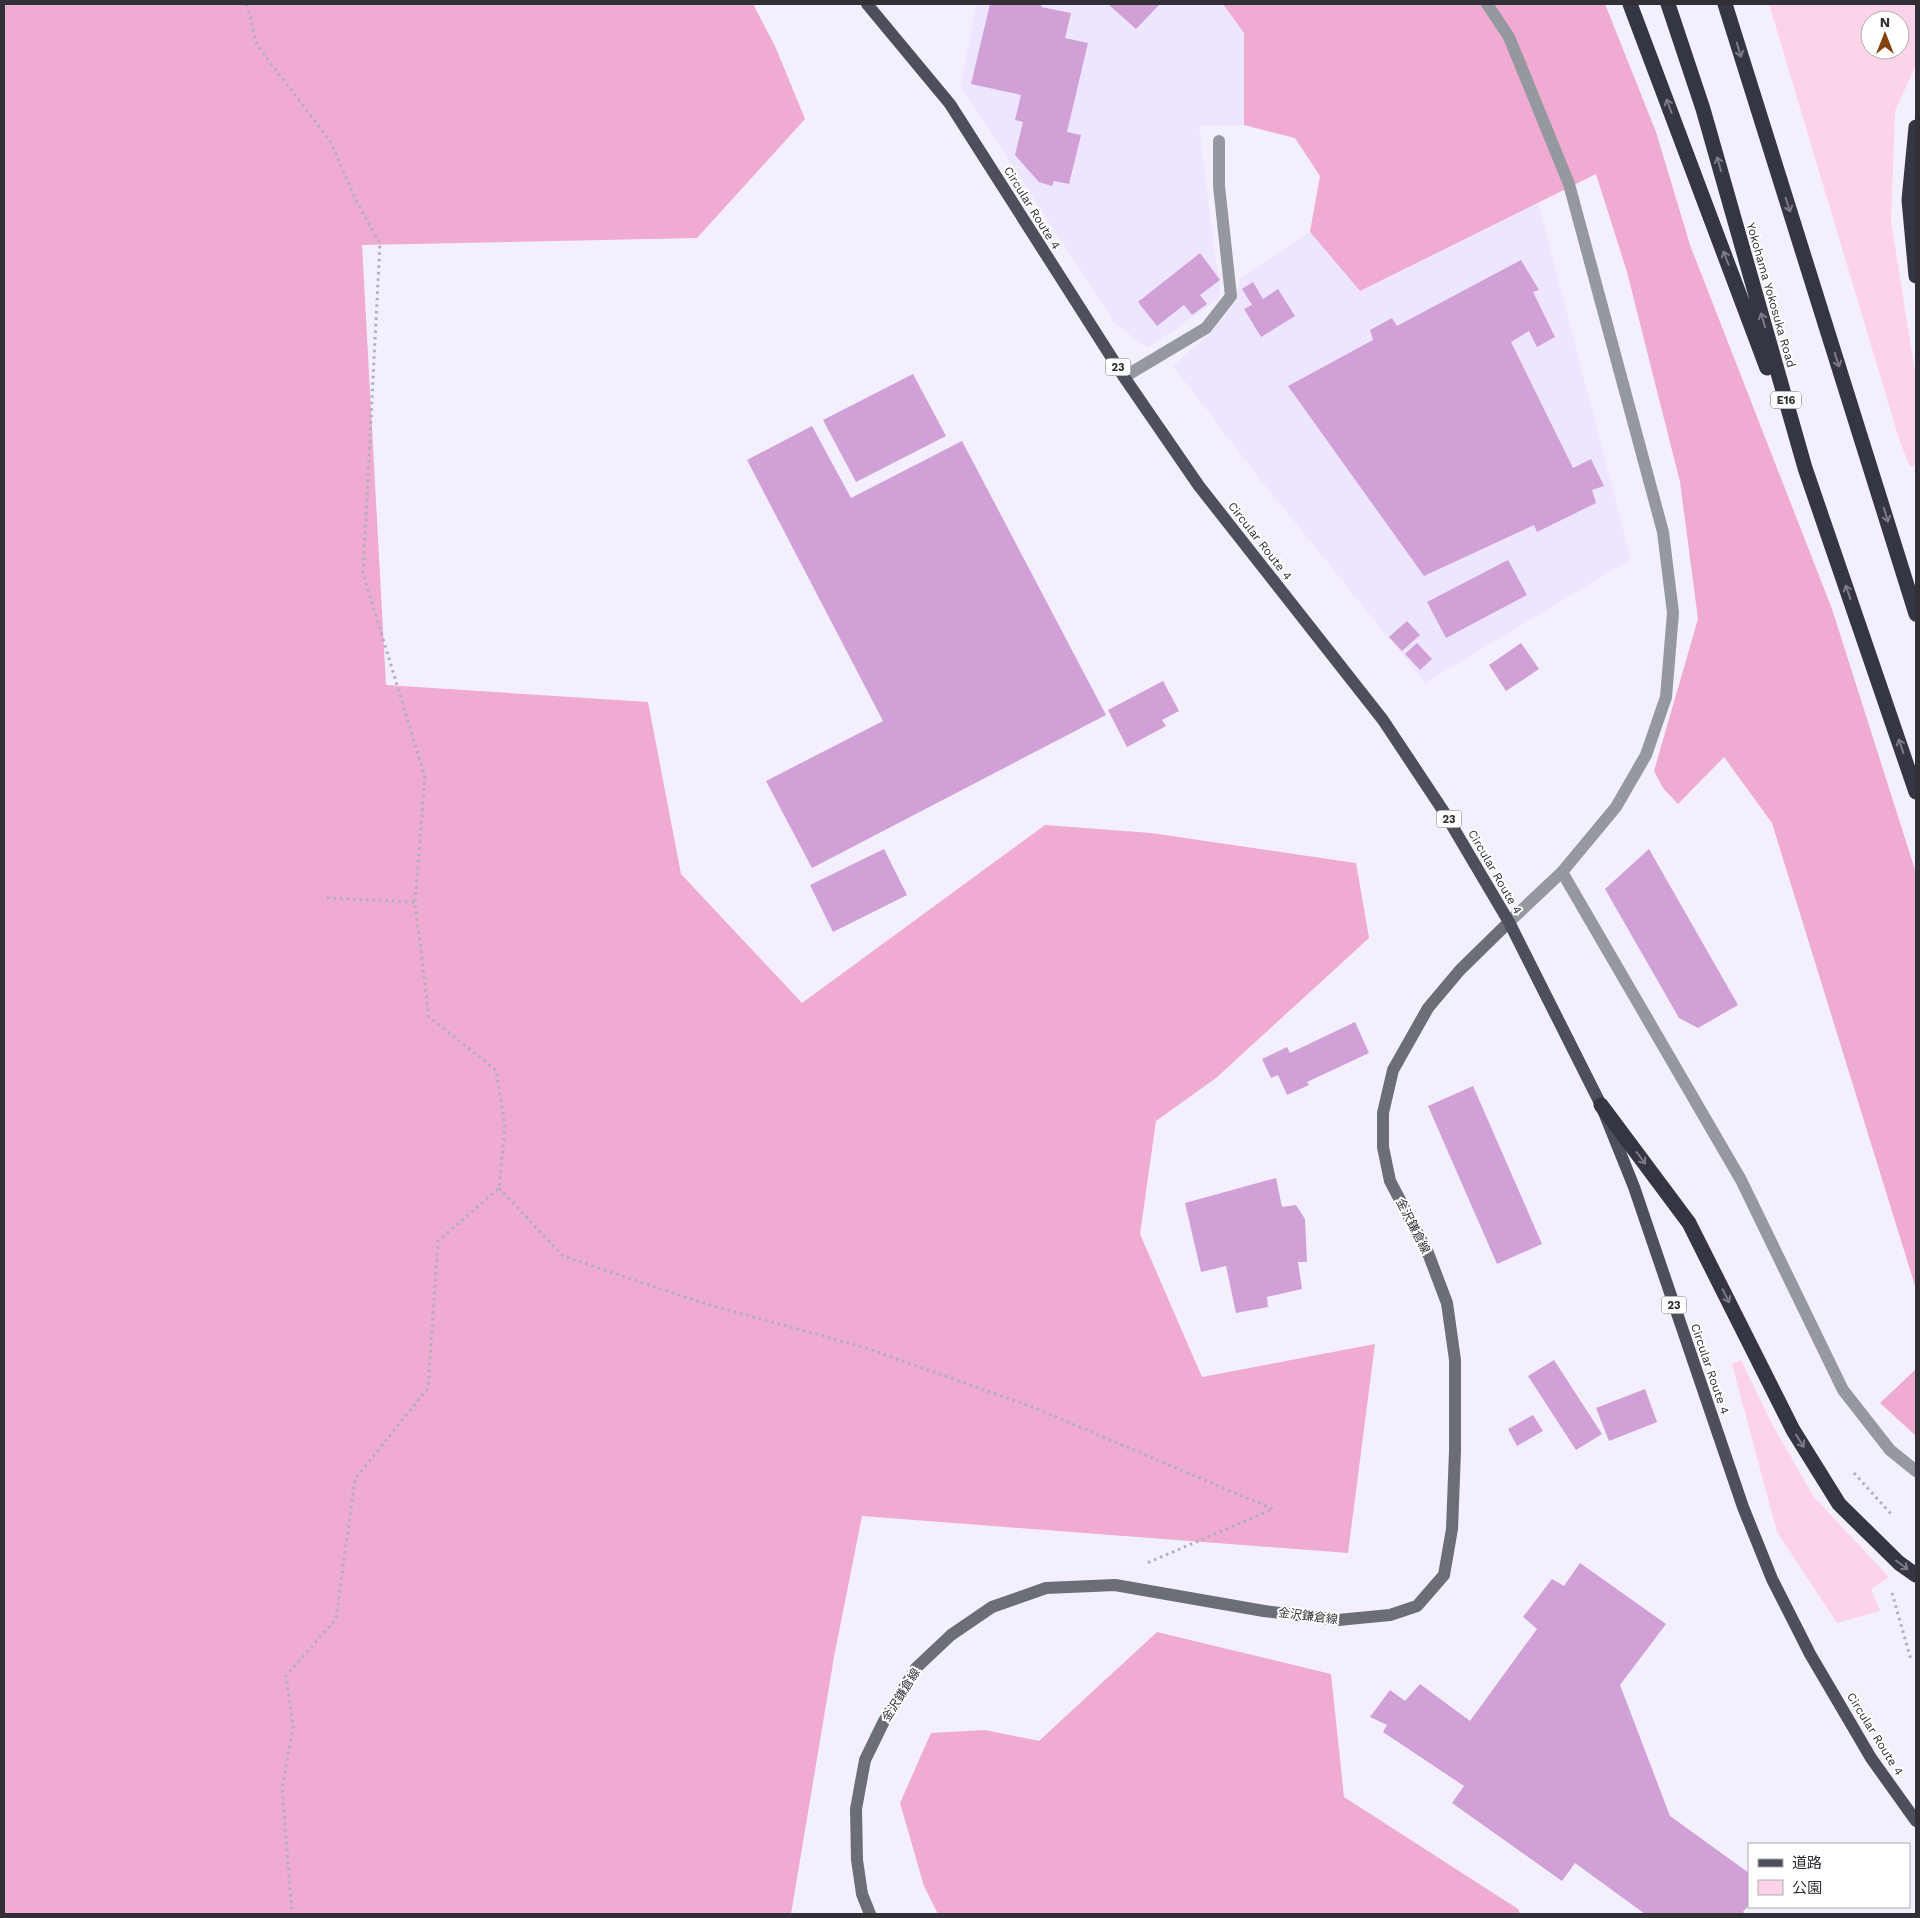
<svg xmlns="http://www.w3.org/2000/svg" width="1920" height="1918" font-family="'Work Sans','Noto Sans JP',sans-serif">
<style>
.built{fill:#eee6ff}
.green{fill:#fdd3ea;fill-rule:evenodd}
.forest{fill:#efabd2}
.building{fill:#d0a0d7}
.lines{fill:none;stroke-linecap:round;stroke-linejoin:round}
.path{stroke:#b2aeba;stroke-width:3;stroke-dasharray:2.5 4;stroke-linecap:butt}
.service{stroke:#96989f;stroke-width:12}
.minor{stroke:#96989f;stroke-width:12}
.secondary{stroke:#6b6d77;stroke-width:12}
.primary{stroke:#4d4f5b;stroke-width:12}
.motorway{stroke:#343644;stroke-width:15}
.oneway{stroke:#7b7c85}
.labels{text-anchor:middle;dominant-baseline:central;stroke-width:4;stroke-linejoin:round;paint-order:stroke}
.shield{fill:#fff;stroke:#706d72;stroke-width:1}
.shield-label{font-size:11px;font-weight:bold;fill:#322f36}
.street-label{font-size:12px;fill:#322f36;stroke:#fff}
</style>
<rect width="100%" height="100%" fill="#f3effd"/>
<path class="built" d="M976 4H1223L1244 33V125L1199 126 1215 256 1220 280 1219 299 1147 348 1115 323 961 87Z
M1538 202 1631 559 1425 683 1259 478 1173 366 1209 334 1234 304 1241 278 1310 232 1360 291Z"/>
<path class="green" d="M1769 4H1916V65L1895 111 1891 221 1916 379V465L1910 467 1900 442ZM1870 20H1900V50H1870Z
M1741 1360 1772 1424 1814 1497 1889 1577 1871 1589 1880 1611 1837 1623 1777 1532 1732 1364Z"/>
<path class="forest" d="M4 4H753L775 46 805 119 697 238 362 245 386 685 648 702 681 874 802 1003 1045 825 1151 833 1356 863 1369 938 1216 1078 1156 1121 1140 1234 1202 1377 1375 1344 1348 1553 862 1516 834 1657 791 1914H4Z
M1223 4H1605L1656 132 1690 245 1832 609 1916 873V1289L1772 823 1724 757 1678 804 1663 788 1654 771 1698 619 1680 482 1627 272 1596 174 1360 291 1310 232 1320 176 1295 138 1244 125V33Z
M1916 1369V1436L1880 1403Z
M1157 1632 1331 1674 1344 1797 1518 1909 1520 1914H938L924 1886 900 1803 931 1733 985 1730 1039 1741Z"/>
<path class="building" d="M990 4H1042L1041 7 1071 13 1065 38 1088 43 1067 132 1081 135 1069 184 1054 181 1052 186 1039 182 1015 155 1023 122 1015 120 1021 95 971 84Z
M1108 4H1160L1136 29Z
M1200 253 1220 280 1200 295 1207 304 1192 315 1184 305 1157 326 1138 302Z
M1521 260 1539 290 1533 292 1555 337 1537 347 1529 331 1511 342 1573 468 1591 459 1604 486 1592 490 1596 503 1537 532 1534 525 1424 576 1288 386 1373 340 1370 330 1392 318 1397 326Z
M1253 282 1263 299 1278 289 1295 316 1261 337 1244 309 1252 305 1242 289Z
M913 374 946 436 856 482 823 420Z
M812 426 851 498 962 441 1106 715 812 868 766 781 883 721 747 460Z
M1508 560 1527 595 1446 638 1427 602Z
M1407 621 1420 635 1402 651 1389 637Z
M1417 643 1432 659 1420 670 1405 654Z
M1521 643 1539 669 1506 691 1489 665Z
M1163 681 1179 711 1162 720 1166 726 1127 747 1108 710Z
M884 849 907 895 833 932 810 885Z
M1649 849 1738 1005 1698 1028 1679 1018 1605 889Z
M1355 1022 1369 1053 1307 1082 1309 1085 1287 1095 1278 1075 1271 1078 1262 1059 1287 1047 1290 1053Z
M1473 1086 1542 1244 1497 1264 1428 1106Z
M1276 1178 1282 1207 1296 1205 1305 1219 1307 1262H1298L1302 1289 1267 1297 1268 1307 1236 1313 1226 1266 1201 1272 1185 1203Z
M1554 1360 1602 1434 1576 1450 1528 1376Z
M1645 1389 1657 1422 1609 1441 1596 1408Z
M1533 1415 1543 1431 1517 1446 1508 1429Z
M1580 1563 1666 1624 1620 1685 1670 1816 1749 1873V1905L1743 1912 1746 1914H1645L1575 1863 1562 1881 1452 1803 1464 1786 1383 1732 1387 1725 1370 1717 1390 1690 1405 1701 1420 1684 1470 1721 1537 1629 1523 1617 1552 1579 1564 1586Z"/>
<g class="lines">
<path class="path" d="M247 4 257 45 330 141 357 203 380 243 363 573 425 777 415 902 429 1017 496 1070 505 1127 499 1188 438 1241 428 1388 355 1479 336 1619 286 1676 293 1727 282 1788 292 1914
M327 898 415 902
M499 1188 563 1256 706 1304 863 1347 1030 1406 1273 1509 1147 1563
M1854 1473 1892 1515
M1892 1593 1911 1660"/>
<path class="service" d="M1124 377 1206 328 1231 296 1219 186V141
M1562 872 1741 1180 1843 1390 1890 1450 1916 1471"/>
<path class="minor" d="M1487 4 1509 37 1569 184 1663 532 1673 613 1666 697 1646 755 1616 807 1562 872 1509 922"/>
<path class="secondary" d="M870 1914 862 1894 857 1860 856 1809 865 1760 884 1721 916 1668 951 1635 992 1607 1046 1588 1115 1585 1264 1611 1338 1620 1390 1615 1417 1606 1444 1575 1452 1529 1455 1451V1360L1447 1303 1428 1253 1390 1181 1383 1147V1113L1393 1070 1428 1008 1460 970 1509 922"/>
<path class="primary" d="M867 4 950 104 1124 377 1199 486 1383 720 1444 812 1480 873 1509 922 1601 1105 1634 1187 1743 1507 1772 1579 1810 1654 1871 1758 1916 1821"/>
<path class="motorway" d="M1630 4 1767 368
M1668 4 1703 109 1805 468 1916 792
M1725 4 1916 614
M1916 127 1909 200 1916 276
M1601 1105 1689 1223 1793 1430 1839 1504 1899 1563 1916 1575"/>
</g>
<defs><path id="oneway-shaft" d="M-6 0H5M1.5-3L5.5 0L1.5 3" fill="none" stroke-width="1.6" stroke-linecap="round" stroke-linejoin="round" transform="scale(1.25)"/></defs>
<g class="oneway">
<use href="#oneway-shaft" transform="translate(1739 50) rotate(73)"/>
<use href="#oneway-shaft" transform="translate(1669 106) rotate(-111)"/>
<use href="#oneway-shaft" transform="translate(1719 164) rotate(-106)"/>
<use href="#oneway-shaft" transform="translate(1788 205) rotate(72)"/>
<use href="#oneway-shaft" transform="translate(1726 258) rotate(-111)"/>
<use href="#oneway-shaft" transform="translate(1763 320) rotate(-106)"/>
<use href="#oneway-shaft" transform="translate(1837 360) rotate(72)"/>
<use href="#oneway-shaft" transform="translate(1886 515) rotate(73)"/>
<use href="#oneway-shaft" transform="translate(1848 592) rotate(-109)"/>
<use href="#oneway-shaft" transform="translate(1901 746) rotate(-109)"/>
<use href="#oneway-shaft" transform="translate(1641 1158) rotate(53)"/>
<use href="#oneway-shaft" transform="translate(1726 1296) rotate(63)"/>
<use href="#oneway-shaft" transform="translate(1800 1441) rotate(58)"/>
<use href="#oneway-shaft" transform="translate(1902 1565) rotate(37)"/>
</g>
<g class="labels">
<g class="shield">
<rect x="1105.5" y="358.5" width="25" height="17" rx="4"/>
<rect x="1771" y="391.5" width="30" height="17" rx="4"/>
<rect x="1436.5" y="810.5" width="25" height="17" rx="4"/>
<rect x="1661.5" y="1296.5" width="25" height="17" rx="4"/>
</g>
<g class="shield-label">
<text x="1118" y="367">23</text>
<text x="1786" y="400">E16</text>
<text x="1449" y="819">23</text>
<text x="1674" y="1305">23</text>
</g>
<g class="street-label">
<text transform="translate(1032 208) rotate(58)">Circular Route 4</text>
<text transform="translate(1771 295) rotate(74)">Yokohama Yokosuka Road</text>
<text transform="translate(1260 541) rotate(52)">Circular Route 4</text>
<text transform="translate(1495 872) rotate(60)">Circular Route 4</text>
<text transform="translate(1413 1226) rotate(63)">金沢鎌倉線</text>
<text transform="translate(1710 1369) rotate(71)">Circular Route 4</text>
<text transform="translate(1308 1616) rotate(7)">金沢鎌倉線</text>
<text transform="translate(901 1695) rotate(-58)">金沢鎌倉線</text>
<text transform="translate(1875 1734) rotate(58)">Circular Route 4</text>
</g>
</g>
<rect width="1920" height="1918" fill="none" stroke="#322f36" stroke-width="10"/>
<rect x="1748" y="1843" width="162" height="65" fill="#ffffff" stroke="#adacaf"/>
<rect x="1758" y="1859" width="25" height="8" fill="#4d4f5b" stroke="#adacaf"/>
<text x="1792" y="1868" font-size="15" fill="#322f36">道路</text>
<rect x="1758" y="1880" width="25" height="15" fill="#fdd3ea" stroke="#adacaf"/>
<text x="1792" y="1893" font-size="15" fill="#322f36">公園</text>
<g transform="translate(1885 35)"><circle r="24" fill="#ffffff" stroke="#adacaf"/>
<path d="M0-4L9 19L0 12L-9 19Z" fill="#844111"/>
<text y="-8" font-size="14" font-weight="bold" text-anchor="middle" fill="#322f36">N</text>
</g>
</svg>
